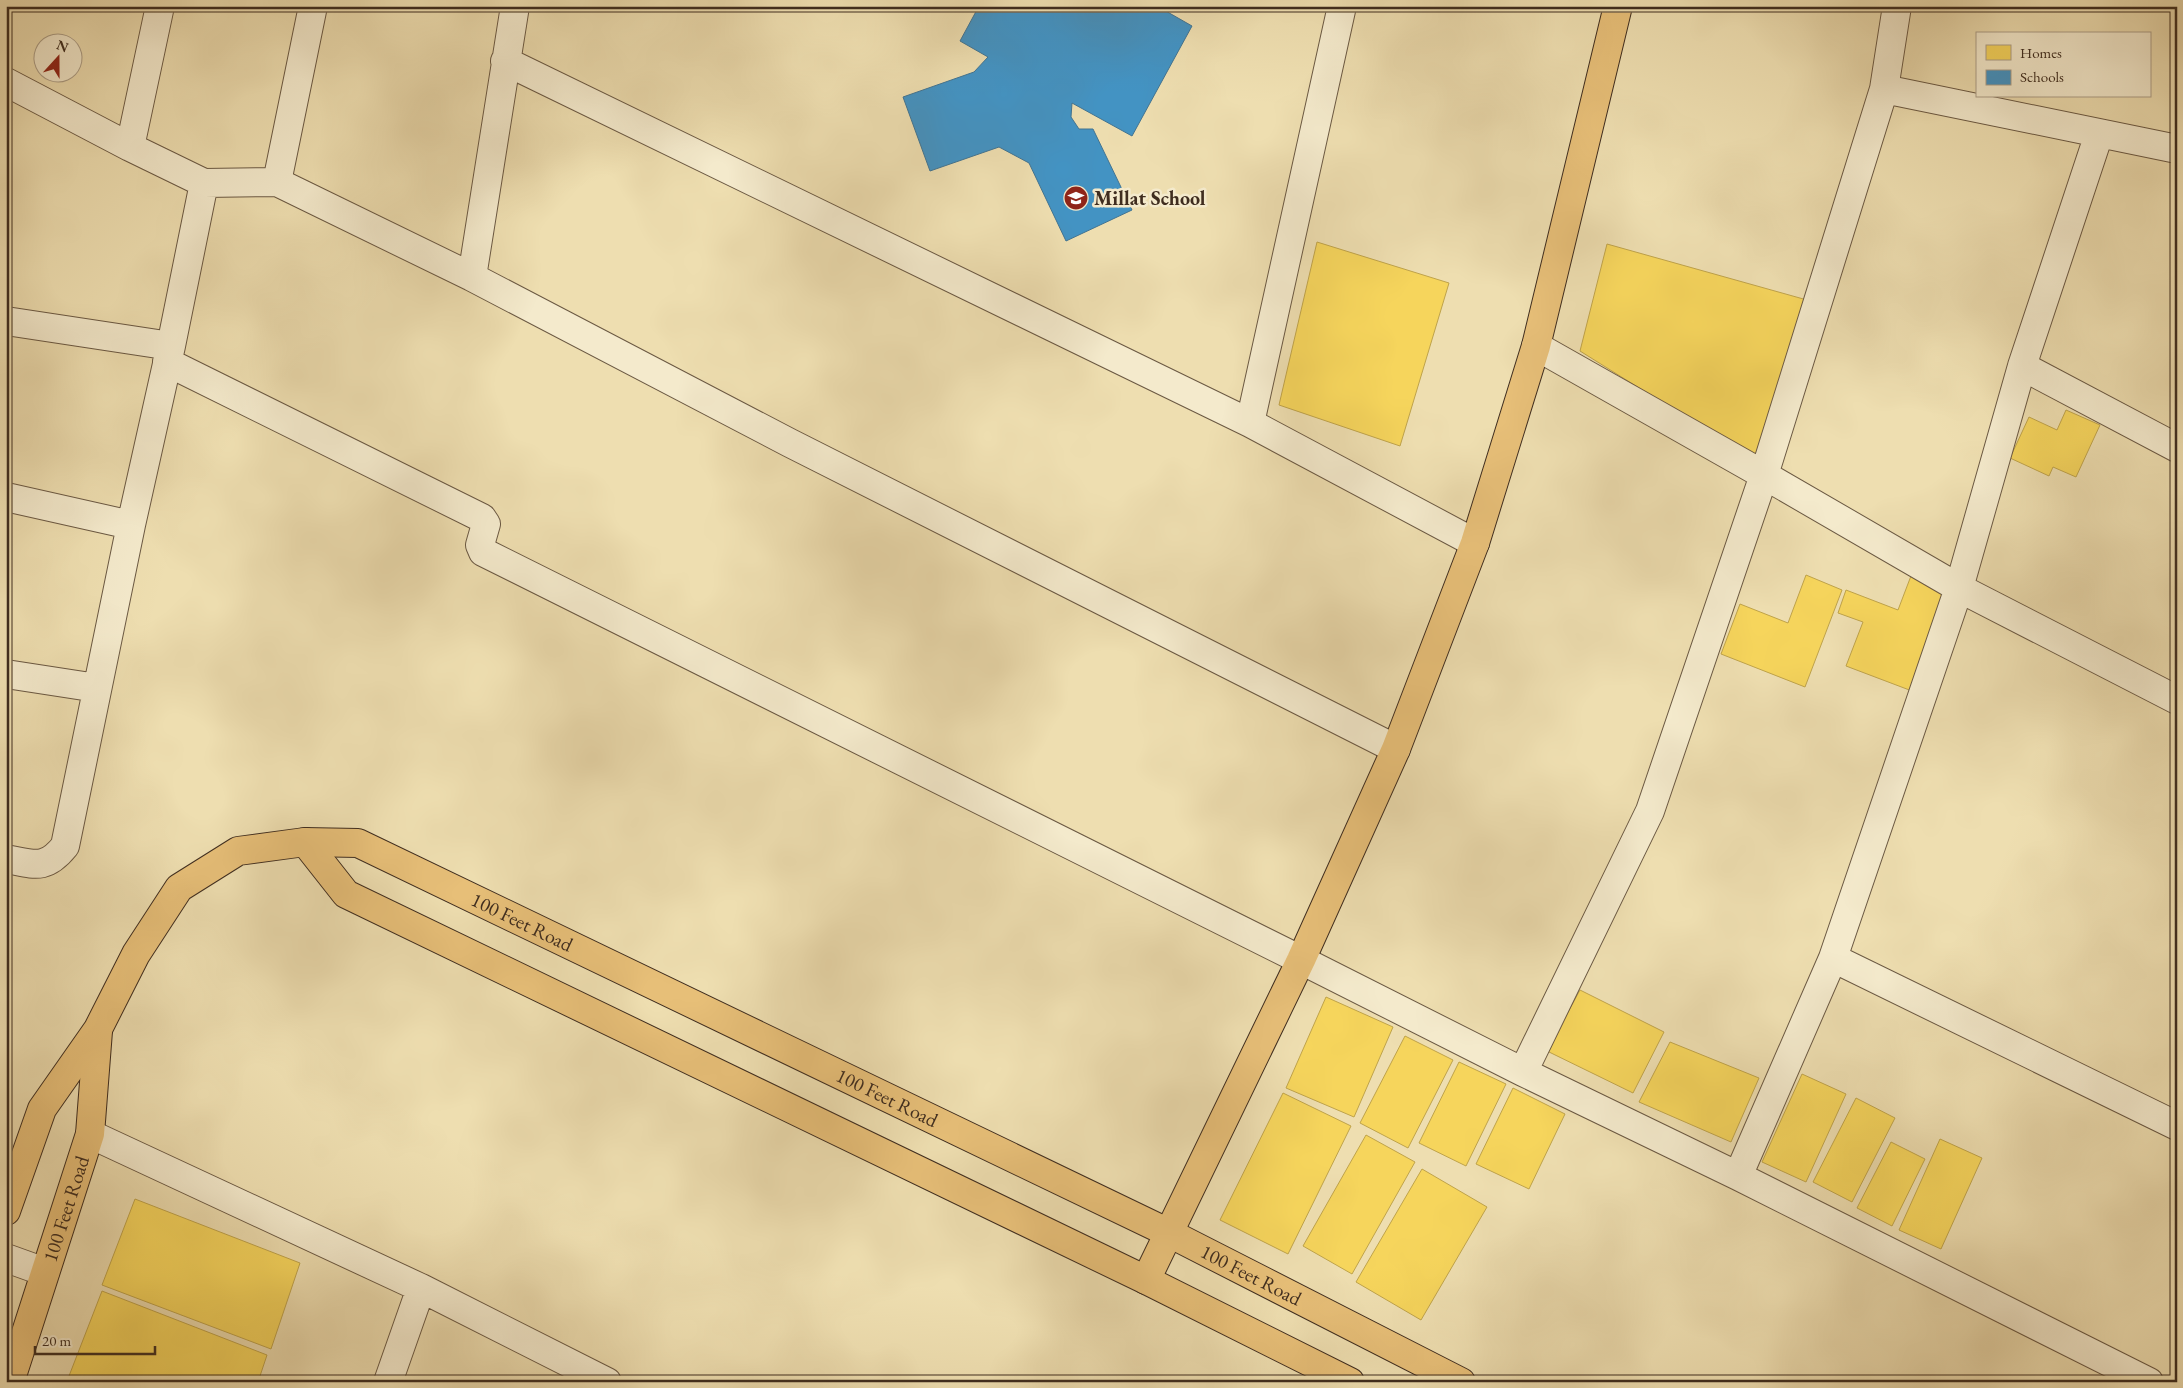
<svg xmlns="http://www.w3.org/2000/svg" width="2183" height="1388" font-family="'EB Garamond',serif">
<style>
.homes{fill:#f6d55c;stroke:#bfa34a}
.schools{fill:#4393c3;stroke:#427492}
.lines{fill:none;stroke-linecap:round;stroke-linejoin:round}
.minor-casing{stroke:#6b5943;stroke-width:30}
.major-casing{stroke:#3f2d1f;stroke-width:30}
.minor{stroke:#f4eacc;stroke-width:28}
.major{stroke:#e7bf78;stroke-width:28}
.labels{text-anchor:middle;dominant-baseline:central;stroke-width:5;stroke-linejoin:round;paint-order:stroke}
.poi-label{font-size:20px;font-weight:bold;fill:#3f2d1f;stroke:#f4eacc;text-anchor:start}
.street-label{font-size:20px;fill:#3f2d1f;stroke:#f4eacc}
</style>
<rect width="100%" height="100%" fill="#eedeb0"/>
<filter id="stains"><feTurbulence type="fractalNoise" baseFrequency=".004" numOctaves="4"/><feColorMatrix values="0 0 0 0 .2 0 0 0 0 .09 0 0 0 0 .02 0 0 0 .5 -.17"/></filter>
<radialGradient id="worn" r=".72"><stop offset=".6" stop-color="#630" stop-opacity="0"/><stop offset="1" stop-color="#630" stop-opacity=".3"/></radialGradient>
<path class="homes" d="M1317 242 1449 283 1400 446 1279 405Z
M1607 244 1807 300 1759 463 1580 351Z
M2066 410 2100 425 2076 477 2053 467 2049 476 2010 458 2029 417 2057 430Z
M1914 568 1953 582 1912 691 1846 666 1863 622 1838 613 1846 590 1898 610Z
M1806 575 1842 590 1805 687 1721 654 1740 604 1788 623Z
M1580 990 1664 1032 1633 1093 1547 1051Z
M1326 997 1393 1027 1354 1117 1286 1088Z
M1405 1036 1453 1060 1408 1148 1360 1123Z
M1670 1042 1759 1078 1731 1142 1639 1102Z
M1459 1062 1506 1084 1466 1166 1419 1143Z
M1802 1074 1846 1094 1806 1182 1762 1162Z
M1513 1088 1565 1114 1529 1189 1476 1164Z
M1283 1093 1351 1126 1288 1254 1220 1220Z
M1856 1098 1895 1118 1852 1202 1813 1182Z
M1366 1135 1415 1162 1352 1274 1303 1246Z
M1940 1139 1982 1158 1941 1249 1899 1230Z
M1891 1142 1925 1159 1892 1226 1857 1208Z
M1422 1169 1487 1207 1421 1320 1356 1282Z
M135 1199 300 1263 271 1349 102 1285Z
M102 1291 267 1355 258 1382H84L69 1376Z"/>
<path class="schools" d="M979 6H1157L1192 26 1132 136 1072 103 1071 117 1079 129H1093L1132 210 1066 241 1029 163 999 147 930 171 903 97 974 72 988 57 960 41Z"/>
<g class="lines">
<defs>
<path id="minor" d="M505 61 1250 423 1475 543
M6 82 130 147 204 183 277 182 472 277 790 443 1396 749
M1884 89 2177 149
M2099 134 2022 366 1959 588 1833 958 2177 1126
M130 147 160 6
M277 182 313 6
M472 277 515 6
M6 321 171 346
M1536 346 1764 475 1959 588 2177 700
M167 362 482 518 486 524 480 545 483 552 1301 960 1523 1072 1738 1176 2149 1382
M2022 366 2177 448
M1250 423 1342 6
M6 497 131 525
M6 674 97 688
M6 859C34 864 45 871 65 846L131 525 171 346 204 183
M1523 1072 1650 811 1764 475 1884 89 1897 6
M90 1134 421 1288 607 1382
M1738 1176 1833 958
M6 1258 45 1272
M388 1382 421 1288"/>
<g id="major">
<path d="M305 842 346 894 1146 1280 1350 1382"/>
<path id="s1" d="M6 1211 42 1109 98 1029 136 954 179 888 238 851 305 842 358 843 1169 1233 1461 1382"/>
<path d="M1146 1280 1301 960 1396 749 1475 543 1536 346 1618 6"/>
<path id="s2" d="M10 1382 90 1134 98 1031"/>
</g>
</defs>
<use href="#minor" class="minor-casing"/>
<use href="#major" class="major-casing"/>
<use href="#minor" class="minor"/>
<use href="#major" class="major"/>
</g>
<defs>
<symbol id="university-disc" viewBox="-11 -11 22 22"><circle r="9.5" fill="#8f2418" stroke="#f4eacc"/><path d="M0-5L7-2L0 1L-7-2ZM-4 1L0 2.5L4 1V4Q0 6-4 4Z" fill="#fff"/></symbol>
</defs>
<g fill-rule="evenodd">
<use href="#university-disc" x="1062" y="184" width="28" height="28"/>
</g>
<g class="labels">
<g class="poi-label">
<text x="1094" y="198">Millat School</text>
</g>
<g class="street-label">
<text stroke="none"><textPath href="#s1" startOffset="741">100 Feet Road</textPath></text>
<text stroke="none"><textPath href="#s1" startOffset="1146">100 Feet Road</textPath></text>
<text stroke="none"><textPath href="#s2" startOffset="182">100 Feet Road</textPath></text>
<text stroke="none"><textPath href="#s1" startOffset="1551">100 Feet Road</textPath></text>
</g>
</g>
<rect width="2183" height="1388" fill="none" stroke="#eedeb0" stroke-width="25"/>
<rect x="8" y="8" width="2168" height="1373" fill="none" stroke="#3f2d1f" stroke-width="2.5"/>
<rect x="12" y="12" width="2158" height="1363" fill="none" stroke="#3f2d1f"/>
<rect x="1976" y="32" width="175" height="65" fill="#f4eacc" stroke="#ac9e87"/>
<rect x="1986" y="45" width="25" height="15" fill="#f6d55c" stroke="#ac9e87"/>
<text x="2020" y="58" font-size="15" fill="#3f2d1f">Homes</text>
<rect x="1986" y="70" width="25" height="15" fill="#4393c3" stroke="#ac9e87"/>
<text x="2020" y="82" font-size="15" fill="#3f2d1f">Schools</text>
<g transform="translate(58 58) rotate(21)"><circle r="24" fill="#f4eacc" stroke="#ac9e87"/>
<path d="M0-4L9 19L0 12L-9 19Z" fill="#8f2418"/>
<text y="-8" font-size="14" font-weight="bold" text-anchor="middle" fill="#3f2d1f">N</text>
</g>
<path d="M35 1346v8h120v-8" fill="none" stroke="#3f2d1f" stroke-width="2.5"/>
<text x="42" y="1346" font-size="15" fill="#3f2d1f" stroke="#f4eacc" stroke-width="4" paint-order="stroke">20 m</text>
<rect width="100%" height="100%" filter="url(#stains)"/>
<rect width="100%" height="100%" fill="url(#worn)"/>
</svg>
